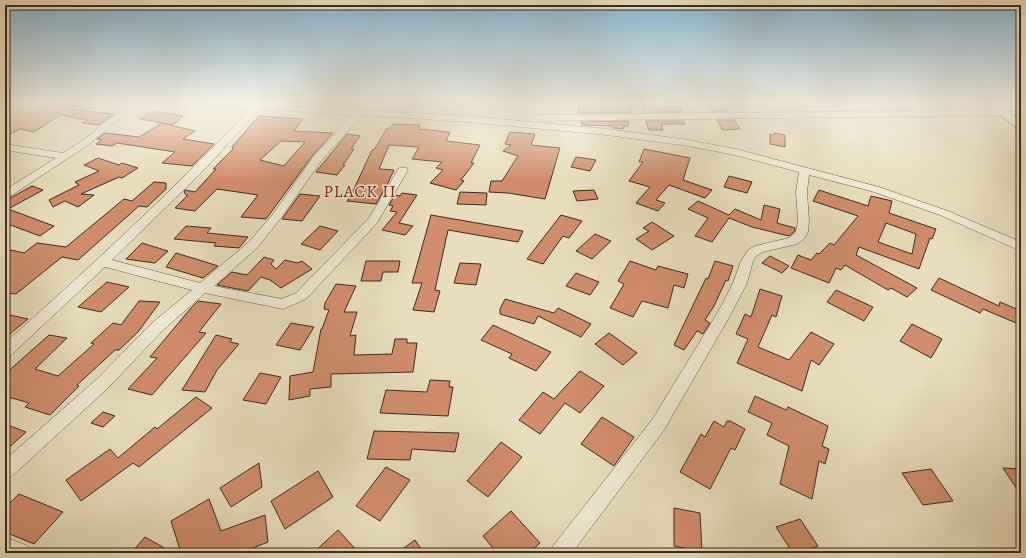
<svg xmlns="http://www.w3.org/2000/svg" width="1026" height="558" font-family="Alegreya,serif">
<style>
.building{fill:#d18d6d;stroke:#3a2b23;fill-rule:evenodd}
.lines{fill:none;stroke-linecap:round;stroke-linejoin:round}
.service-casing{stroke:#66584a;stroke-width:2}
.minor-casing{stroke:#66584a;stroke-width:1}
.tertiary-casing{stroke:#66584a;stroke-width:2}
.service{fill:#f0ead5;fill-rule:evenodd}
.minor{fill:#f0ead5;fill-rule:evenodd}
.tertiary{fill:#f0ead5;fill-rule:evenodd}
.labels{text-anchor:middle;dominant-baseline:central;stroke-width:3;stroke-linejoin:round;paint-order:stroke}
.neighbourhood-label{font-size:17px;letter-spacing:1px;fill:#7a1f14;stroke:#f0ead5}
</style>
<rect width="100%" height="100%" fill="#e8debf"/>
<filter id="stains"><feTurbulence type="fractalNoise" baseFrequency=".005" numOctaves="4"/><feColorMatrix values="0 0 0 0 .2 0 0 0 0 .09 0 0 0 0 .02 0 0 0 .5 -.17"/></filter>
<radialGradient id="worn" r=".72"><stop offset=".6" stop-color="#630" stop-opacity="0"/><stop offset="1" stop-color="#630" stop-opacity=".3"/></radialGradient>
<path class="building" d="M5 103 26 104 29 103H79L69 109 113 114 99 125 82 123 87 120 60 115 34 132 20 129 5 137Z
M583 103H621V104H632L630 113H579L578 105H584Z
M656 103H679L681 112H643L641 105H657Z
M707 103H722L728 111 712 112Z
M152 111 183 116 173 125 140 119Z
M259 116 303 119 294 131 333 133 313 155 266 219 241 217 258 195 217 189 195 211 175 208 187 196 184 192 185 190 195 192 216 169H213L233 149 232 147ZM281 141 305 142 284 166 260 160Z
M717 120H734L740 129 723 130Z
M629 121 628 126H624L623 129 614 128V126L582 125 581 122Z
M646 121H684L685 124H661L663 130H649Z
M162 123 195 131 183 139 214 144 192 166 162 163 175 152 117 143 112 146 96 144 102 140 97 139 105 133 139 137Z
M393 124 420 125 419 129 450 132 446 141 480 145 471 163H474L461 180 464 181 456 190 430 183 443 170 436 168 442 162 412 159 419 147 389 145 379 169 394 170 387 185 376 204 347 201 353 191 372 150H374L387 128H390Z
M510 132 535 134 531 145 560 148 545 199 508 193 489 192 491 181H502L518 156 503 151 511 145 505 144Z
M774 133 785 135V147L770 144V134L774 135Z
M347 134 360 136 351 149H354L343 165H345L337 175 316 172Z
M644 149 690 158 683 180 712 190 705 198 669 185 656 200 665 203 658 211 636 203 650 187 629 181 643 162H639Z
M576 157 596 160 590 171 571 167Z
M98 158 119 165 122 163 138 168 122 178 119 177 81 194 94 195 78 207 65 201 53 207 49 200 79 185 75 182 99 171 84 165Z
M729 176 752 182 747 193 724 187Z
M154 182 166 183V189L147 207 139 206 78 260 62 257 16 294 5 293V255L11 250 24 253 37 243 66 247 124 199 132 201Z
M32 186 43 190 8 209 54 226 40 236 5 223V201Z
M594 190 598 199 577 201 573 191Z
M819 190 868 206 871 196 892 201 889 213 936 229 932 239 930 238 919 269 859 247 856 255 917 288 907 297 891 288 888 290 845 265 841 270 836 268 829 283 791 268 798 255 811 260 817 253 819 254 830 243 834 245 858 216 813 201ZM886 223 916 234 912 254 878 242Z
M460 192 487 193 486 205 457 204Z
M402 193 417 195 399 223 413 226 405 235 382 230 397 212 390 211 393 206 389 205 395 195 400 196Z
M300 194 320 196 302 221 282 219Z
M698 201 729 215 735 209 761 220 764 205 780 209 777 223 795 228V231L789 236 752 227 729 218 712 242 695 236 708 218 688 209Z
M431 215 523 231 518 242 448 230 435 290 440 291 434 312 413 310 422 283H412Z
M561 215 582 221 569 238 563 236 543 264 527 259Z
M652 222 674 236 652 250 636 239 649 231 643 228Z
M186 226 211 228 207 233 248 237 239 248 214 246 216 243 174 239Z
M320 226 338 231 320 250 301 244Z
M595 234 611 241 592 259 576 251Z
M142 243 168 251 155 263 126 259Z
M176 253 199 260 218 266 203 278 166 267Z
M770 256 789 266 782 273 762 263Z
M264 257 274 260 271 264 276 269 285 260 297 263 302 261 312 269 281 288 270 280 261 277 248 291 217 285 232 272 247 275Z
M366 261H400L398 272H383L381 281H361Z
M630 261 656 270 658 266 688 274 684 288 674 285 668 308 642 301 633 317 610 308 624 284 618 281Z
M715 261 733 266 728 281 726 280 714 306 705 320 710 323 703 334 697 331 684 350 674 345 706 278 708 279Z
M460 263 481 264 476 285 454 283Z
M576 273 599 282 590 295 566 286Z
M939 278 999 306 1000 302 1021 311V325L983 309 980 313 931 290Z
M107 282 129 287 101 312 78 307Z
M336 284 356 286 344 312H357L350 336 356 335 354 355 392 354 395 339H407V343H417L413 372 331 374V387L310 389V396L289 400 290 376 313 372 321 329H322L329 310 324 309 325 303Z
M760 289 782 296 776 317 772 315 758 347 789 360 811 332 834 344 819 365 811 360 802 391 737 363 748 339 736 334 745 314 751 317Z
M836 290 873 307 864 321 827 302Z
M505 299 554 313 558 308 591 324 581 337 538 316 534 324 500 314V309Z
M139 301 160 302 138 332 119 350H115L77 385 79 386 50 415 25 407 29 403 5 396V374L49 335 67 338 35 369 58 376 94 344 91 343 113 323 121 325Z
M198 301 221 304 199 332 206 333 152 395 128 389 157 358 150 357 191 308Z
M5 314 28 319 5 338Z
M291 323 314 327 300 350 276 345Z
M912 324 942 339 931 358 900 341Z
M493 325 551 352 536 371 509 358 512 354 481 340Z
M609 333 637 353 623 365 595 344Z
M216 335 232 339 230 342 239 344 217 370 205 392 182 390Z
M580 371 604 386 580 413 565 403 540 434 519 420 543 392 554 399Z
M260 373 281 377 266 404 243 400Z
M430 380 450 381 449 387H453L448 416 380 413 386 390 427 392Z
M755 396 786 410 788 407 828 426 822 446 829 449 825 464 819 461 812 499 780 484 789 446 767 435 772 423 748 412Z
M196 397 212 408 139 467 133 463 81 501 66 480 110 449 118 458 155 427 157 429Z
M103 412 115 416 103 427 91 423Z
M602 417 634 437 614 466 581 444Z
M714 421 724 427 727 421H730L745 429 735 450 731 448 710 489 680 472 701 434 705 437Z
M5 424 26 432 5 451Z
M374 431 459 433 455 452 412 449 410 460 367 459Z
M501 442 522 457 488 497 467 481Z
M259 463 262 487 231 507 220 488Z
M386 467 410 480 380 521 356 506Z
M1003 468 1021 469V495Z
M931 469 953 501 923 505 902 473Z
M318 471 333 497 285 529 271 501Z
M19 494 63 512 34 544 5 532V508Z
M209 499 221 531 265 515 268 542 240 553H181L171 521Z
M674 508 700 513 702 552 674 546Z
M511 511 540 543 529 553H497L483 536Z
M800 519 818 546 798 553H793L776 527Z
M338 530 359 553H313Z
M145 537 173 553H131Z
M415 540 424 553H397Z"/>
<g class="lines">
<defs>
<path id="service" d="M1003 112H1021V114H1004L1002 113Z"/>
<path id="minor" d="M129 103H138L88 145 9 197 5 198V190L56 158 5 150V144L63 153 82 141Z
M191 103H235L411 113 420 103H428L420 113 468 116 607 129 688 140 736 149 879 187 948 211 1021 242V251L940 215 871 191 809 175 807 192 809 221 808 232 803 240 797 244 763 252 756 256 753 261 747 283 731 314 664 430 572 553H550L553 546 652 420 718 312 733 283 741 261 748 250 755 246 789 238 796 232 798 221 796 192 799 172 735 155 688 146 607 135 468 122 362 115 322 160 281 218 257 248 214 286 282 299 296 293 369 218 399 168H407L408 170 377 223 306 299 283 309 205 293 162 331 108 388 11 477 5 479V460L98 378 152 323 192 290 105 267 10 356 5 358V343C90 267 172 192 250 109L195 106ZM260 109 352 115 314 156 273 214 249 242 200 283 112 260 202 172Z
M1004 110 1009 113 1007 115 538 121 533 118 538 115Z
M5 537 28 546 31 553H5Z"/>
<path id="tertiary" d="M985 103H997L1021 121V129L1017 128Z"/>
</defs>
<use href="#service" class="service-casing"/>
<use href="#minor" class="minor-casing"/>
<use href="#tertiary" class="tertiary-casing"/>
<use href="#service" class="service"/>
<use href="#minor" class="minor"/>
<use href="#tertiary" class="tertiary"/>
</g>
<linearGradient id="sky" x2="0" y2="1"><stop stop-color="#87b7d4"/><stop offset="0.57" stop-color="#f5f0e2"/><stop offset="1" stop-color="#f5f0e2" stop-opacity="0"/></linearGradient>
<rect width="1026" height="181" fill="url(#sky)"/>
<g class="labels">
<g class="neighbourhood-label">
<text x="360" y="191">PLACK II</text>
</g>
</g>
<rect width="1026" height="558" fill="none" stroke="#e8debf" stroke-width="20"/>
<rect x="6" y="6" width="1014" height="546" fill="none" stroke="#3a2b23" stroke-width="2"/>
<rect x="10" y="10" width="1006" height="538" fill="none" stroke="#3a2b23"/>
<rect width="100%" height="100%" filter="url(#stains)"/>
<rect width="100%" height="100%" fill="url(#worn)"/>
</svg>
